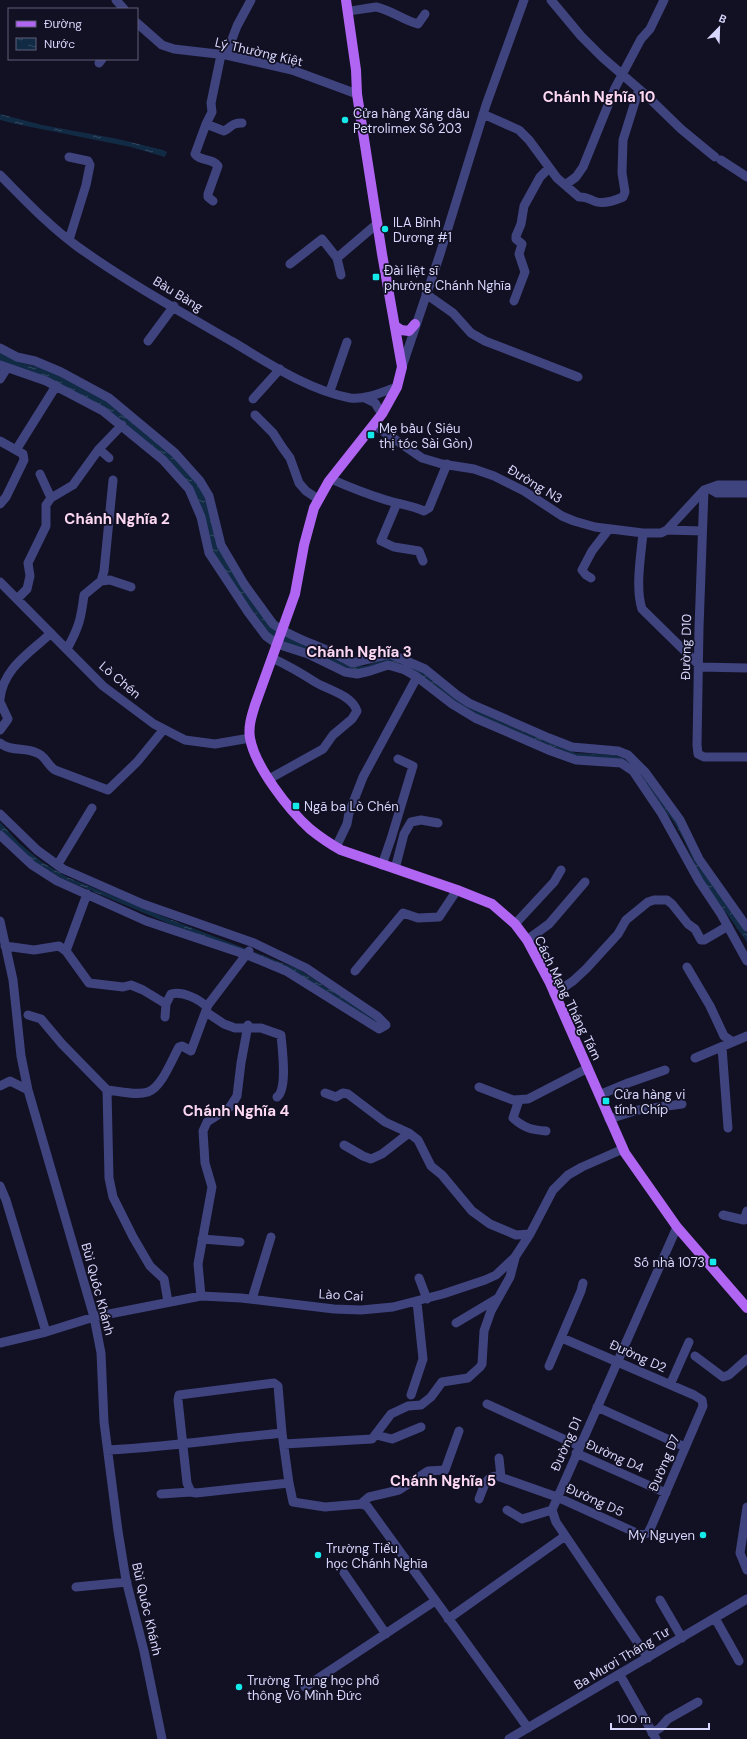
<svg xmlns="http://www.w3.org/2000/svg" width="747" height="1739" font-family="'DM Sans',sans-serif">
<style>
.water{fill:url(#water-ripples)}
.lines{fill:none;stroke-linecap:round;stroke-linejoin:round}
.minor{stroke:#3f437e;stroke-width:9}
.major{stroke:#b066f2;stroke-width:10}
.poi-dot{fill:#14eaea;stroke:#121023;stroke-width:1.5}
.labels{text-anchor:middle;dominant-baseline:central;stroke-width:3.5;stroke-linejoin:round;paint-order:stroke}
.street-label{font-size:13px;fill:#d7d6fc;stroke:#121023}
.poi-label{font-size:13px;fill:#d7d6fc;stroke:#121023;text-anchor:start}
.quarter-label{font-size:15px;font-weight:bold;fill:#fcd8f2;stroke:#121023}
</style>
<defs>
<pattern id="water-ripples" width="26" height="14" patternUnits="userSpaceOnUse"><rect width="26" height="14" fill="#122b45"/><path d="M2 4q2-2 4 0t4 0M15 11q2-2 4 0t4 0" fill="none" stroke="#344961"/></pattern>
</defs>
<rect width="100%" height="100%" fill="#121023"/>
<path class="water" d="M0 114 42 125 118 139 163 150 167 152 165 157 131 147 16 124 0 120Z
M0 353 19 362 46 369 108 402 172 455 201 485 223 553 275 628 356 666H365L388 658 418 668 465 705 526 733 576 753 614 755 631 761 659 794 728 907 747 933V942L701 878 684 840 673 821 630 766 587 760 483 720 397 664 355 672 315 653 291 646 272 637 215 559 198 499 101 407 0 364Z
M0 822 19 843 31 853 42 862 67 877 167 918 298 969 377 1020 379 1025 327 992 216 942 170 924 61 878 28 858 0 831Z"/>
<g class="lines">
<path class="minor" d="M116 0 124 9
M551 0 581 36 602 57 647 96 681 129 715 157
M348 11C353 11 373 7 376 7 391 10 403 20 418 24L425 14
M137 23 162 45 174 49 226 55 292 70 357 94
M226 55 237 26 251 0
M99 63 102 59
M483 114 519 130 529 140 557 178 579 197C586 196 590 200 597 202 605 204 616 200 623 197L625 192 622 173 623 140 639 89
M206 124 224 131C232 127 231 123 242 123
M721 160 747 177
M0 175C25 200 49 226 78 247 127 282 181 312 233 342 270 364 308 390 350 398 366 400 382 392 397 387
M565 185 576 177 583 167 615 88 641 39 650 29 664 0
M213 201 208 197V194L218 166C213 158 199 161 195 154L206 124 212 112 211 103 221 55
M69 240 86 185 90 165 88 161 69 157
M337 258 378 223
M290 264 322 239 337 258 341 275
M426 294 453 313 471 333 485 341 578 377
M514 301 525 272 519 254 522 244 516 239V236L521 224 524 206 540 177 549 168
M148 341 174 306
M0 348 17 357 35 361 61 372 109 398 175 453 200 481 209 496 221 545 244 584 273 624C296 641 327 647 352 663L390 654 425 669 457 695 469 703 549 738 572 747 618 751 628 755 645 772 680 820 699 859 747 927
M0 365 46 381 103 411 163 460 189 489 201 517 209 553 248 612 266 636 277 644 308 654 345 672 357 674 370 671 388 665 405 670 417 677 452 704 475 718 551 751 576 760 621 763 633 771 662 814 699 881 721 914 747 961
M402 367 440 254 486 105 524 0
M0 379 7 368
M330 391 347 342
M365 398 375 403 382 414
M253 399 280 369
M255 415 273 433 282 447 290 458 299 483 306 491 318 499
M374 425 422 458 442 464 474 469 494 476 524 491 562 516 574 521 595 527 643 533H661L667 530 704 490 718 485H747
M0 441 23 454 24 460 6 497 0 504
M99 449 122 425
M16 450 56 386
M331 479C349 487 367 494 386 500 399 504 412 506 424 511L429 508 447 464
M710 489 717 493H747
M704 490 699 628 697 745 698 754 704 757H747
M51 498 73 485 99 449 109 458
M397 503 381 541 394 547 419 551 423 561
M667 530 702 531
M643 533C641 555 635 588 642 609L698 664
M591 578 586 575 582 570 592 551 609 529
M101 581 110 580 131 587
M0 582 103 686 154 724 185 740 215 744 250 738
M17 599 27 589 30 576 28 563 46 526V505L51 498 40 474
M67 649C79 627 81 619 84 595L101 581 104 571 113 480
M698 667 747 668
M0 699C3 668 30 653 51 633
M0 702 8 719 0 730
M0 743C11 752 25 747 37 753 46 756 47 765 55 770L108 790 137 762 164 729
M269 779 323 749 333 735 352 719 357 711C352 695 328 690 315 682 301 673 287 665 272 658
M0 814 37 850 63 869 143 904 254 943 306 968 377 1016 386 1025 379 1029 286 971 250 956 146 921 57 881 32 865 0 835
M336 847 347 824 349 813 363 777 417 677
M58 864 92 808
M382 865 391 839 413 766 398 759
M395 869 404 834 411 822 421 820 438 823
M87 894 66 951 89 983 123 987 131 985 143 990 166 1004 165 1017
M0 921 13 980 21 1056 28 1090 94 1317 101 1353 104 1422 118 1531 126 1580 144 1651 162 1739
M515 924 554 882 561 870
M527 940 549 924 585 882
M5 946 34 950 59 946 66 951
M687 967 710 1006 724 1036 733 1042
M355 971 403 913 418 918 439 917 457 890
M554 994 573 981 586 969 618 934 626 920 648 902 654 900H667L672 904 688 924 695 929 701 940H704L728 926
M166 1004 171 994C183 991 199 999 207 1007
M206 1012 224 1024 235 1028H261L281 1035C282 1048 288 1089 277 1097
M28 1015 41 1019 62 1044 107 1090C119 1091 136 1096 148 1092 162 1087 172 1059 179 1047L182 1046 191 1051 208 1005 249 951
M722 1047 728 1128
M695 1058 747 1036
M0 1086 10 1081 28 1090
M479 1087 513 1100 528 1099 588 1068
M107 1090 109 1178 113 1197 133 1237 150 1266 164 1279 168 1302
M325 1093 336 1097 343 1093 348 1094 385 1122 409 1133 418 1140 431 1166 442 1175 472 1211 490 1224 516 1235 530 1234
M599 1095 628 1083 665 1070
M519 1100 513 1118C524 1128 532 1130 546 1131
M609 1119 638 1110 682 1104
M344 1145 363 1156 371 1159 382 1154 409 1133
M0 1186 6 1200 46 1332
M723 1215 744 1220 747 1211
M202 1239 240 1242
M419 1278 427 1299
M201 1296 198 1264 212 1187 205 1163 203 1131 207 1122 230 1107 237 1096 241 1063 248 1025
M252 1299 271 1237
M456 1323 498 1298
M0 1343 46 1332 94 1317 201 1296 241 1298 334 1309 361 1310 393 1307 443 1294 485 1280 496 1275 515 1257 530 1234 553 1190 568 1175 582 1167 623 1149
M695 1356 723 1377 729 1375 747 1359
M549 1366 581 1291 583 1283
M670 1385 689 1342
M411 1395 423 1359 417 1302
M487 1404 579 1446
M597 1407 685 1447
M376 1435 392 1439 421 1427
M284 1444 372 1439 391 1414 408 1406 421 1405 431 1397 442 1382 468 1378 480 1367 482 1364 484 1331 491 1311 510 1277 515 1258
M108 1450C150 1448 192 1443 234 1438 250 1436 266 1435 282 1433L278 1386 274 1383 179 1395 178 1400 187 1483 191 1492 196 1493 289 1483 282 1433
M576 1453 666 1493
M499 1458 501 1477
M289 1483 293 1502 325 1507 361 1504 367 1506 528 1728
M161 1494 191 1492
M479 1499C483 1490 485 1476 497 1476L557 1497 641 1535 648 1533 651 1527 703 1406 702 1400 694 1395 562 1338
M361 1504 369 1497 399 1490 428 1471 445 1470 459 1431
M747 1507 740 1553 747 1570
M507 1510 522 1519 552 1510
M344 1573 386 1634
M76 1587 127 1582
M660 1600 682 1638
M715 1618 739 1661
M448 1619 565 1536
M648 1658 556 1522 552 1510 677 1227
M620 1675 656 1739
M305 1687 435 1601
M652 1733 660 1728 668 1719 698 1702
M509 1739 747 1599"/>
<path class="major" d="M346 0 356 70 357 94 382 254 402 367 397 387 382 414 329 481 314 508 304 545 295 594 255 705C252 715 248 726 250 738 255 767 289 810 310 829 320 837 330 844 341 850L457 890 492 904 515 924 527 940 550 983 625 1153 677 1227 747 1308
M395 326 401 330 409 331 415 324"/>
</g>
<g class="poi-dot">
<circle cx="345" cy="120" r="4"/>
<circle cx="385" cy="229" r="4"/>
<rect x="372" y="273" width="8" height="8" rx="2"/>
<rect x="367" y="431" width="8" height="8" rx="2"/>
<rect x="292" y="802" width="8" height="8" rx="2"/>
<rect x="602" y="1097" width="8" height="8" rx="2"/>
<rect x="709" y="1258" width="8" height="8" rx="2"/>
<circle cx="703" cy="1535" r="4"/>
<circle cx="318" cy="1555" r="4"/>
<circle cx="239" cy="1687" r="4"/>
</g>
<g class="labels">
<g class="street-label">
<text transform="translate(259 52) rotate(13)">Lý Thường Kiệt</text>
<text transform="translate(178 294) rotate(31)">Bàu Bàng</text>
<text transform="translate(535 484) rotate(31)">Đường N3</text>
<text transform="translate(686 647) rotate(-89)">Đường D10</text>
<text transform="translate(120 680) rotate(40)">Lò Chén</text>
<text transform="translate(568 998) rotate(64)">Cách Mạng Tháng Tám</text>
<text transform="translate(98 1289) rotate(75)">Bùi Quốc Khánh</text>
<text transform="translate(341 1295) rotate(3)">Lào Cai</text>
<text transform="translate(638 1356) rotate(24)">Đường D2</text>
<text transform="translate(566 1444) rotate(-66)">Đường D1</text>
<text transform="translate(615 1456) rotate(24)">Đường D4</text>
<text transform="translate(664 1463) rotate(-67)">Đường D7</text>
<text transform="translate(595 1500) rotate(24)">Đường D5</text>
<text transform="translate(147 1609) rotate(77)">Bùi Quốc Khánh</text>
<text transform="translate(622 1658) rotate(-31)">Ba Mươi Tháng Tư</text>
</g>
<g class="poi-label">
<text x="353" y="113">Cửa hàng Xăng dầu<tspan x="353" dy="15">Petrolimex Số 203</tspan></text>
<text x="393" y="222">ILA Bình<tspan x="393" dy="15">Dương #1</tspan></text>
<text x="384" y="270">Đài liệt sĩ<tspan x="384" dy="15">phường Chánh Nghĩa</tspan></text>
<text x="379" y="428">Mẹ bầu ( Siêu<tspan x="379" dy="15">thị tóc Sài Gòn)</tspan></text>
<text x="304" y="806">Ngã ba Lò Chén</text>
<text x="614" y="1094">Cửa hàng vi<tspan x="614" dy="15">tính Chíp</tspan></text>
<text x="705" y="1262" text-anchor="end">Số nhà 1073</text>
<text x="695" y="1535" text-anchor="end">My Nguyen</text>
<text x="326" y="1548">Trường Tiểu<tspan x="326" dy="15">học Chánh Nghĩa</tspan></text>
<text x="247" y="1680">Trường Trung học phổ<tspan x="247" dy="15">thông Võ Mình Đức</tspan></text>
</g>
<g class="quarter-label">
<text x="599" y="97">Chánh Nghĩa 10</text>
<text x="117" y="519">Chánh Nghĩa 2</text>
<text x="359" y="652">Chánh Nghĩa 3</text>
<text x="236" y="1111">Chánh Nghĩa 4</text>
<text x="443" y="1481">Chánh Nghĩa 5</text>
</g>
</g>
<rect x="8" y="8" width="130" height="52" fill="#121023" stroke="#615f7a"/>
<rect x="16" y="21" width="20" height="6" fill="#b066f2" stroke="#615f7a"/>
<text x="44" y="28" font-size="12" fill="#d7d6fc">Đường</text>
<rect x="16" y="38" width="20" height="12" fill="url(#water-ripples)" stroke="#615f7a"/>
<text x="44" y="48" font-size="12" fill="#d7d6fc">Nước</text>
<g transform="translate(719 28) rotate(23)" stroke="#121023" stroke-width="3" paint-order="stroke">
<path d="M0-3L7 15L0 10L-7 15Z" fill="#d7d6fc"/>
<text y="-6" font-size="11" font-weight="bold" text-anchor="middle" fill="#d7d6fc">B</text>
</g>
<path d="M611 1723v6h98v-6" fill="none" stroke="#d7d6fc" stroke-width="2"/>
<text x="617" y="1723" font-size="12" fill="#d7d6fc" stroke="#121023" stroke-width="3" paint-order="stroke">100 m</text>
</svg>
